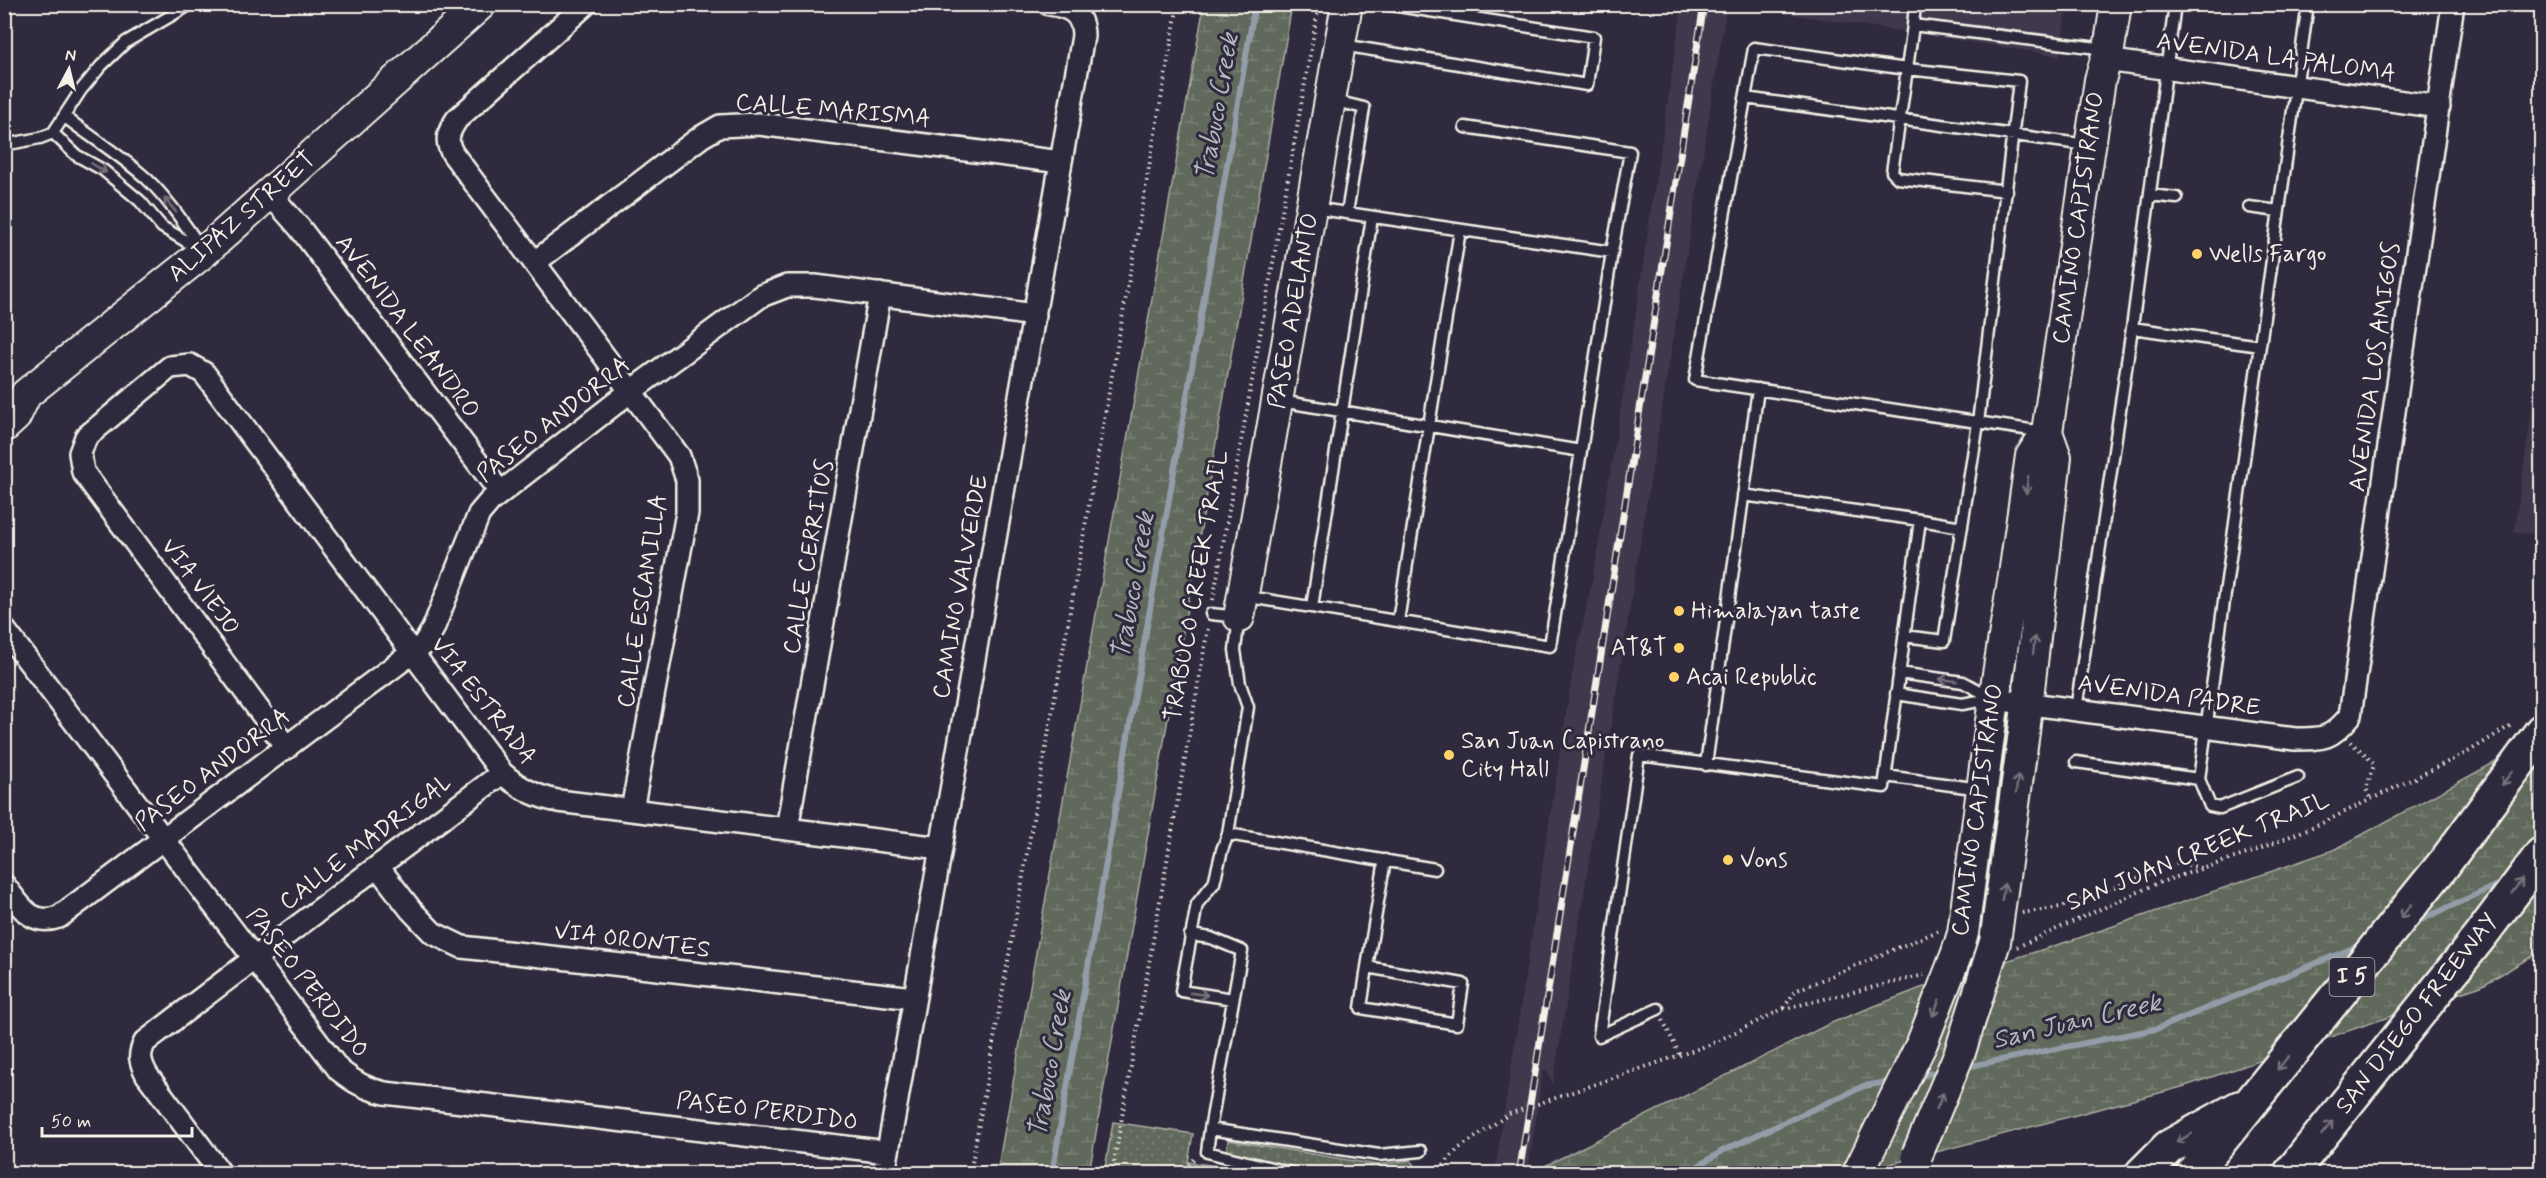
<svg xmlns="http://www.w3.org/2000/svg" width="2546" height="1178" font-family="Mynerve,sans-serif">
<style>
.built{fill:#40374d}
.wetland{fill:url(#wetland-marsh);stroke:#aaada2;stroke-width:1.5}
.park{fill:url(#park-dots);stroke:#aaada2;stroke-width:1.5}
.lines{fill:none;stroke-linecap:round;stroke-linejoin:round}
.stream{stroke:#939da8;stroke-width:6}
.lane-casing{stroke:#f4f1e8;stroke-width:15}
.street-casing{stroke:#f4f1e8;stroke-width:26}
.secondary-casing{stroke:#f4f1e8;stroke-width:34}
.highway-casing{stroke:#f4f1e8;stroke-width:38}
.path{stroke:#f4f1e8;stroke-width:4;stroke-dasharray:1.5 4.5;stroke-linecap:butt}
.lane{stroke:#2f2a3d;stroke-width:10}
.street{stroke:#2f2a3d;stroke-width:21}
.secondary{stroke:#2f2a3d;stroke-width:30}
.highway{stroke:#2f2a3d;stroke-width:33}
.rail-casing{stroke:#f4f1e8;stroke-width:7}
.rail{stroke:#2f2a3d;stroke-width:4.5;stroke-dasharray:14;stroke-linecap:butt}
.secondary-bridge-casing{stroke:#f4f1e8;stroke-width:34;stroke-linecap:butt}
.secondary-bridge{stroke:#2f2a3d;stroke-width:30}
.oneway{stroke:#747079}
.poi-dot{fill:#ffd166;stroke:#2f2a3d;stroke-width:2}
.labels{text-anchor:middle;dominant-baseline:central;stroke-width:6;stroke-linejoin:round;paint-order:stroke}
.shield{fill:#2f2a3d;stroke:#b9b5b5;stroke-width:1.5}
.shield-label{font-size:22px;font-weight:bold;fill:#f4f1e8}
.street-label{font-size:24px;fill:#f4f1e8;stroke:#2f2a3d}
.poi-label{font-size:24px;fill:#f4f1e8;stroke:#2f2a3d;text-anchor:start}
.water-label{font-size:26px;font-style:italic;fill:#b4b9be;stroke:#2f2a3d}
</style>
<defs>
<pattern id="wetland-marsh" width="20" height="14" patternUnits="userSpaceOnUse" patternTransform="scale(1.5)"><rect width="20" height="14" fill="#61695c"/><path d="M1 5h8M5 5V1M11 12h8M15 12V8" fill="none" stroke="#787f73"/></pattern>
<pattern id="park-dots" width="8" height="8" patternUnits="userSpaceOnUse" patternTransform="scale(1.5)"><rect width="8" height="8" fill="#61695c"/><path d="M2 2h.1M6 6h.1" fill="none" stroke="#787f73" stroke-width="1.8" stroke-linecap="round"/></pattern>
</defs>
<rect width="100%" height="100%" fill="#2f2a3d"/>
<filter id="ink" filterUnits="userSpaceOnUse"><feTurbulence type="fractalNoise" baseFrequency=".0167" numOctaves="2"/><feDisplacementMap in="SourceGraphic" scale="12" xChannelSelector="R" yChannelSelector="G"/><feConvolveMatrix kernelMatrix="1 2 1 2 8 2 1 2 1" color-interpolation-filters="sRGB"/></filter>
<g filter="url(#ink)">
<path class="built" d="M1682 5H1727L1553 1085 1547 1071 1543 1070 1528 1173H1509L1495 1171 1572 674 1594 571 1626 376Z
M1730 5H2067L2060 56Z
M2541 348 2542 535H2541L2514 532Z"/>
<path class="wetland" d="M1204 5H1292L1089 1173H997Z
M2541 737V951L2481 986 2182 1087 1857 1173 1529 1174 1831 1023 1921 988 2079 938 2336 849Z"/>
<path class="park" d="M1113 1122 1193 1134 1188 1162 1224 1167 1228 1140 1378 1165 1411 1160 1418 1173 1104 1174Z"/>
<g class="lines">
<path class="stream" d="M2414 923 2506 881
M1965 1067 2156 1029 2363 944
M1917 1076 1943 1071
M1052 1174 1255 4
M1685 1174 1724 1150 1864 1086 1893 1081"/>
<defs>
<path id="lane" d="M1903 4H1915
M1915 6 1913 25 2106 49
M1342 45 1587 85 1594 37 1385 4
M1745 98 2087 145
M1331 100 1364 108 1347 213
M65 117C92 138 122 156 147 179 169 200 185 225 202 249
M1465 127 1630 152 1612 252
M53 133 76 155 103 170 140 201 162 227 199 249
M4 145 40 138 53 133 81 90 101 66 126 42 191 4
M2007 191 1898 178 1892 172 1907 69 1754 48 1695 380 2044 432
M2150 195 2177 198
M2249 207 2278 211
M1313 208 1612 252 1581 451
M2132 328 2260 346
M1920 520 1962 527
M1243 596 1550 646 1581 451 1280 401
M1312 607 1372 217
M1211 614 1239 617 1235 650 1240 684 1248 707 1228 834 1222 850 1214 883 1197 904 1181 991 1233 999
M1398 621 1460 230
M1904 636 1944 641 1978 423 2019 81 1907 69 1913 25
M1899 673 1963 682 1991 697
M1896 694 1962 704 1991 699
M2076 710 2132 328 2175 4
M2076 762 2199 779 2308 4
M1706 765 1758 389
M1886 776 1980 789
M2199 779 2210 806 2220 808 2298 777
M1228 834 1435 869
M1190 935 1211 938 1242 951 1210 1129 1379 1155 1421 1151
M1367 967 1361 1008 1457 1024 1463 984 1367 967 1385 860
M1658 1009 1599 1036 1639 755 1884 787 1920 520 1743 495
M1210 1129 1207 1152 1295 1174"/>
<path id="street" d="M586 4 457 119C449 131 444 140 453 154L679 456 687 480V513L632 810
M2106 60 2439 107
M270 194 299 227 500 492
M535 262 701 137 720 126 759 124 1061 162
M4 629 339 1070C354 1082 366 1089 385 1093L888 1152
M1994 699 2295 739C2324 739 2331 739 2350 716L2453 4
M287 748 83 472 80 453 86 437 170 367 190 365 204 373 502 773C519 788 536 797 558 801L941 848
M787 829 880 294
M378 867 411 910 433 933 462 947 914 998
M4 885C20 905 30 927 59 917L424 644 433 629 479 514 490 501 631 391 761 296 787 286H815L1035 315
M221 1174 147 1075C140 1062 138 1055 145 1042 263 950 384 863 502 773
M884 1174 1083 36C1083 13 1070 7 1049 4"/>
<path id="secondary" d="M4 427 15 417 26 394 204 252 481 4
M1239 617 1347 4
M1995 942 2024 732 2056 457 2047 432 2100 80 2109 49 2116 4
M1957 953 1963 933 1994 699 2014 575 2031 456 2047 432"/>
<path id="highway" d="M2142 1174 2169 1147 2239 1108
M2193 1174 2443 865 2542 731
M2290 1174 2481 935 2542 854"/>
</defs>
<use href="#lane" class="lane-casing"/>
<use href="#street" class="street-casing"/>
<use href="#secondary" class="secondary-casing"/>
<use href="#highway" class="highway-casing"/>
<path class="path" d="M1213 600 1319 4
M2350 742 2366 755 2374 765 2366 789 2370 798
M2022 913 2061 907 2179 863 2201 868
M2017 947 2158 883 2250 853 2322 823 2468 752 2513 724
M1784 1008 1795 991 1938 931
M1663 1020 1679 1054
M970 1174 1178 4
M1112 1174 1208 628
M1181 1174 1196 1157
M1435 1174 1458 1149 1509 1114 1709 1045 1783 1009 1924 975"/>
<use href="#lane" class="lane"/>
<use href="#street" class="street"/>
<use href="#secondary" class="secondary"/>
<use href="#highway" class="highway"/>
<defs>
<path id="rail" d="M1519 1174 1704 4"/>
</defs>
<use href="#rail" class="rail-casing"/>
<use href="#rail" class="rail"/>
<defs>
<path id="secondary-bridge" d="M1917 1155 1960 1052 1995 942
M1858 1173 1922 1043 1957 953"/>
</defs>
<use href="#secondary-bridge" class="secondary-bridge-casing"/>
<use href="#secondary-bridge" class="secondary-bridge"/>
</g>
<defs><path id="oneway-shaft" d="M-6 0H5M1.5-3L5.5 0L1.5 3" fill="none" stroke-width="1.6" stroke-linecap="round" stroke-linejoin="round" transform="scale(1.5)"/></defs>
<g class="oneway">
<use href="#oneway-shaft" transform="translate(99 168) rotate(32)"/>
<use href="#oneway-shaft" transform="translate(170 205) rotate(-130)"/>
<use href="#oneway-shaft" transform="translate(2027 485) rotate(98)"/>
<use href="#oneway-shaft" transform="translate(2034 645) rotate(-84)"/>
<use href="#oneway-shaft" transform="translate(1948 680) rotate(-172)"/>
<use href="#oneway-shaft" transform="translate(2507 778) rotate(126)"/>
<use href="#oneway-shaft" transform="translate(2017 784) rotate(-83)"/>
<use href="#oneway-shaft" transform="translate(2517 886) rotate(-53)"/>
<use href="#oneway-shaft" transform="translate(2003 892) rotate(-82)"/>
<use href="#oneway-shaft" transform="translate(2406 911) rotate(129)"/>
<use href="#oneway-shaft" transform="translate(1199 994) rotate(8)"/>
<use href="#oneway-shaft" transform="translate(1936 1008) rotate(112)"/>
<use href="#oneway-shaft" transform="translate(2283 1063) rotate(129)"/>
<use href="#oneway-shaft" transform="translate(1940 1101) rotate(-67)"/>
<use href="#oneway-shaft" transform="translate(2327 1128) rotate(-51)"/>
<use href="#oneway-shaft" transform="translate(2184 1138) rotate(151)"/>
</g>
</g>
<g class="poi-dot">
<circle cx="2197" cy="254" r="6"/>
<circle cx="1679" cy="611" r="6"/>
<circle cx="1679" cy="648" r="6"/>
<circle cx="1674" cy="677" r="6"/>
<circle cx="1449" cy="755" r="6"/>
<circle cx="1728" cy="860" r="6"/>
</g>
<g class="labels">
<rect class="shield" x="2329.5" y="958" width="45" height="38" rx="4.5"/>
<g class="shield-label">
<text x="2352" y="977">I 5</text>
</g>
<g class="street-label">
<text transform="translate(2276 58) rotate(8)">AVENIDA LA PALOMA</text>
<text transform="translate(833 111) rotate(5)">CALLE MARISMA</text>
<text transform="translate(242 217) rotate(-41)">ALIPAZ STREET</text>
<text transform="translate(2079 218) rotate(-82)">CAMINO CAPISTRANO</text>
<text transform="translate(1294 311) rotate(-80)">PASEO ADELANTO</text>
<text transform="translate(407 327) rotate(53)">AVENIDA LEANDRO</text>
<text transform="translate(2375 367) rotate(-82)">AVENIDA LOS AMIGOS</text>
<text transform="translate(554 420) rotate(-38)">PASEO ANDORRA</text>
<text transform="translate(809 557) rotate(-80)">CALLE CERRITOS</text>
<text transform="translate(1197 586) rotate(-80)">TRABUCO CREEK TRAIL</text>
<text transform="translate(200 587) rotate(53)">VIA VIEJO</text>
<text transform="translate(961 587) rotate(-80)">CAMINO VALVERDE</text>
<text transform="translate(643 601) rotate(-81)">CALLE ESCAMILLA</text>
<text transform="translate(2169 696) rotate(8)">AVENIDA PADRE</text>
<text transform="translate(483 701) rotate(52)">VIA ESTRADA</text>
<text transform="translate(213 770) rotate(-37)">PASEO ANDORRA</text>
<text transform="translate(1978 810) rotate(-82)">CAMINO CAPISTRANO</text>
<text transform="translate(366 843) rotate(-37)">CALLE MADRIGAL</text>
<text transform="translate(2198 852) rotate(-22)">SAN JUAN CREEK TRAIL</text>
<text transform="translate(632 941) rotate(7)">VIA ORONTES</text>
<text transform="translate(307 983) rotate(52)">PASEO PERDIDO</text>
<text transform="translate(2417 1014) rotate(-52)">SAN DIEGO FREEWAY</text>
<text transform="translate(767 1112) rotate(7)">PASEO PERDIDO</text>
</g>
<g class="poi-label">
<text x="2209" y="254">Wells Fargo</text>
<text x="1691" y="611">Himalayan taste</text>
<text x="1667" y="648" text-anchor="end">AT&amp;T</text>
<text x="1686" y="677">Acai Republic</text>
<text x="1461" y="741">San Juan Capistrano<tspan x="1461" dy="28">City Hall</tspan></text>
<text x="1740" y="860">Vons</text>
</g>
<g class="water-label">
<text transform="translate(1218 107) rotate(-80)">Trabuco Creek</text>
<text transform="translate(1134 586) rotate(-80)">Trabuco Creek</text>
<text transform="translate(2077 1022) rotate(-13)">San Juan Creek</text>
<text transform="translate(1051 1064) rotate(-80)">Trabuco Creek</text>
</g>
</g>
<rect width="2546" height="1178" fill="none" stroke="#2f2a3d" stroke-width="24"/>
<rect x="12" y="12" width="2522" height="1154" fill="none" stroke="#f4f1e8" stroke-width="2" filter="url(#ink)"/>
<g transform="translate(69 69) rotate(7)" stroke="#2f2a3d" stroke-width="4.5" paint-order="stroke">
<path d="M0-4.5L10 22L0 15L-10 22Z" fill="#f4f1e8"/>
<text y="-9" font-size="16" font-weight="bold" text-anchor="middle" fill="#f4f1e8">N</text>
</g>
<path d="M42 1127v9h150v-9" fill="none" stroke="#f4f1e8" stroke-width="3"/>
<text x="51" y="1127" font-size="18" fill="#f4f1e8" stroke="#2f2a3d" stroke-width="4.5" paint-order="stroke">50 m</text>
</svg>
